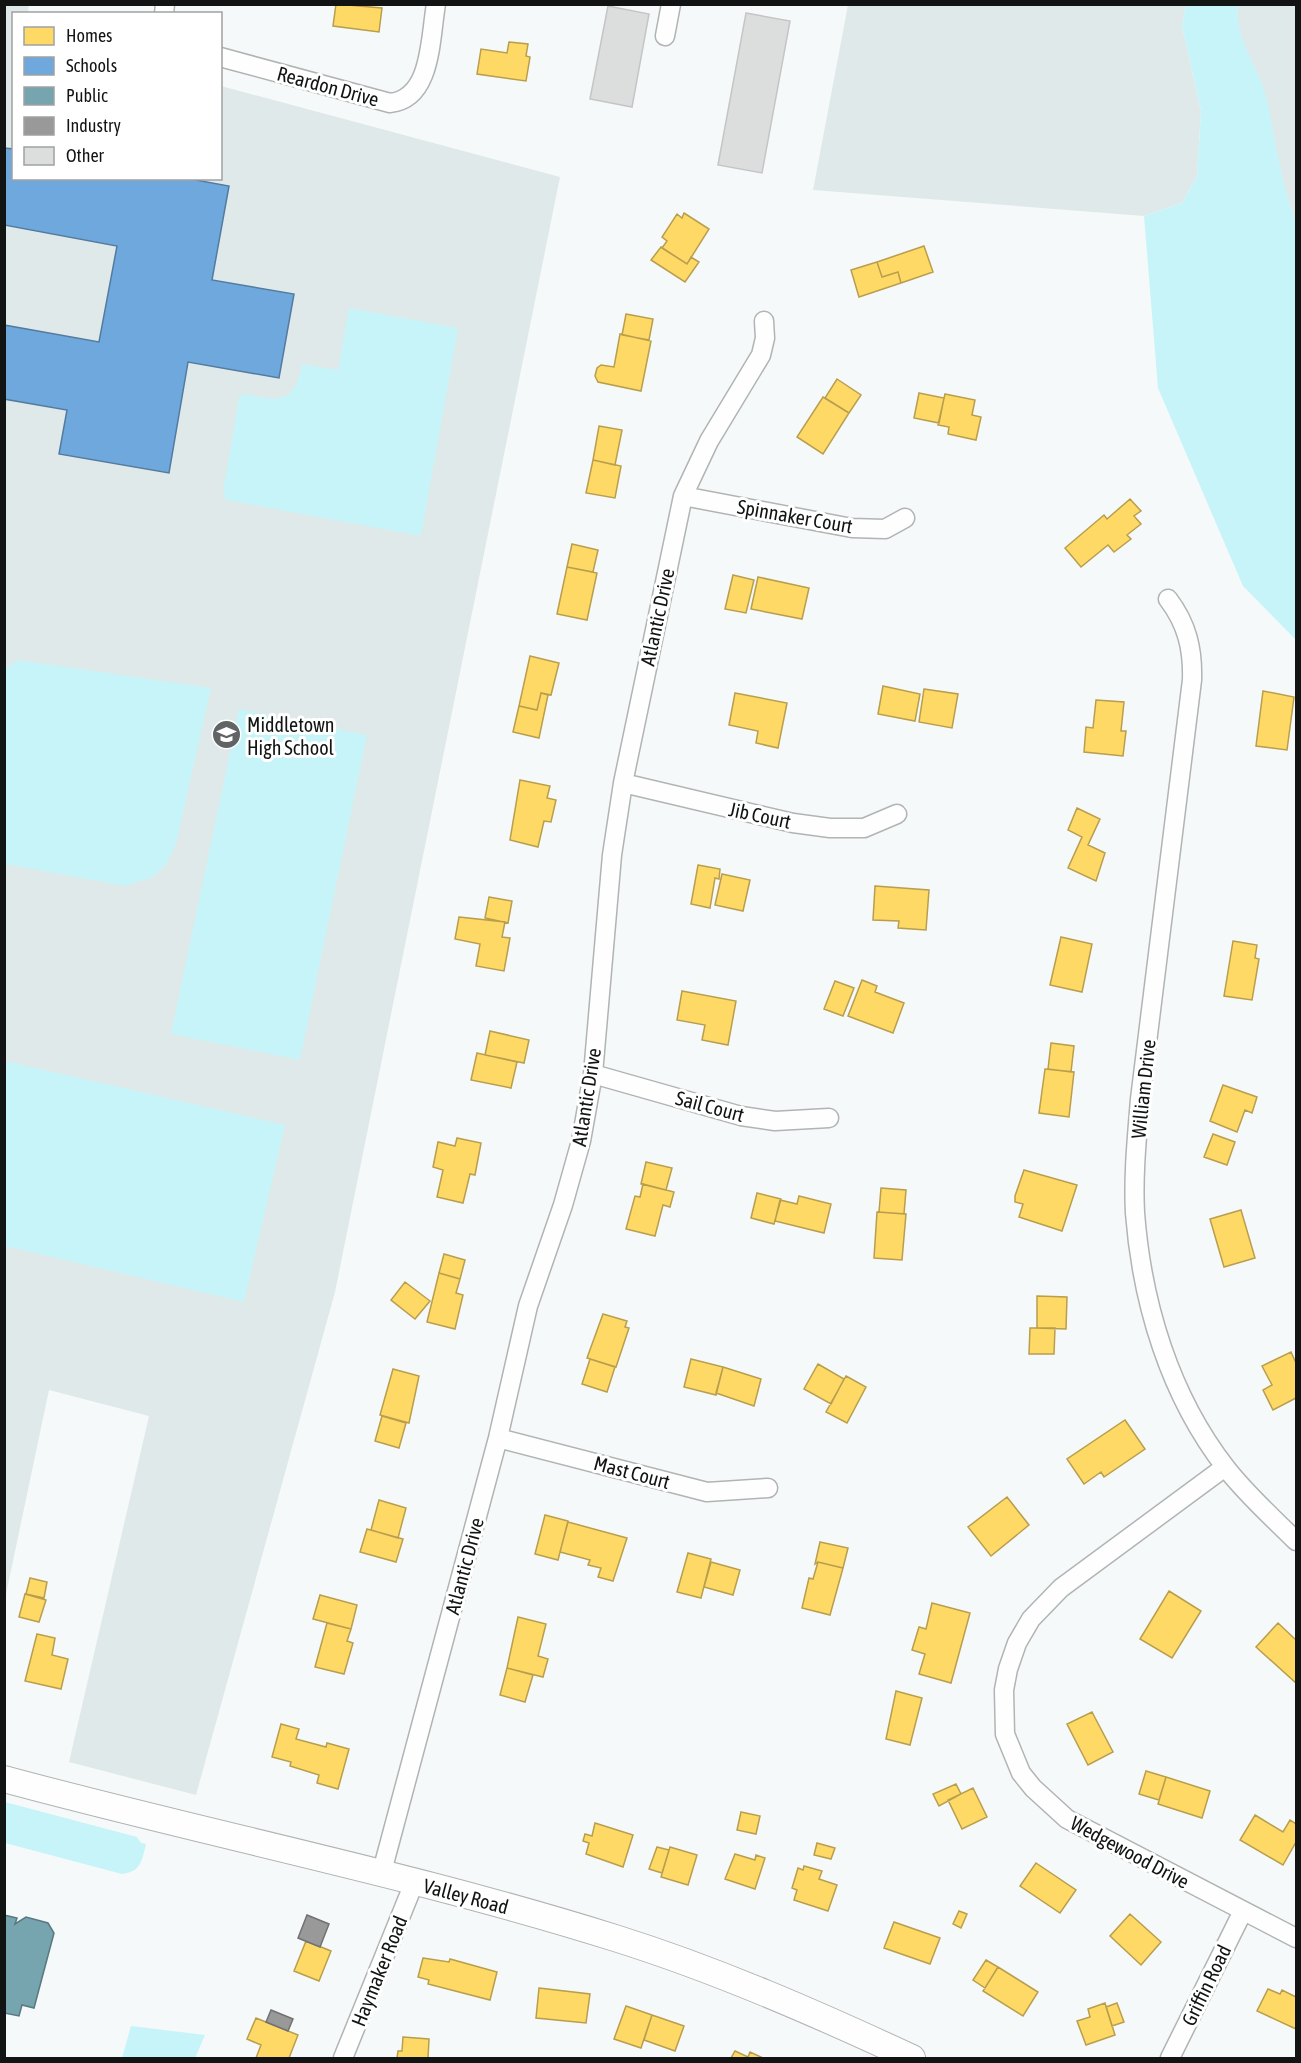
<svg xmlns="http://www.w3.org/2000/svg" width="1301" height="2063" font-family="'Asap Condensed',sans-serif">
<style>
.built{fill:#e0e9e9}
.green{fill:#c7f4f8}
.homes{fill:#ffd966;stroke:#b89e4d;stroke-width:1.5}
.schools{fill:#6fa8dc;stroke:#537ba0;stroke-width:1.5}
.public{fill:#76a5af;stroke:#587980;stroke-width:1.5}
.industry{fill:#999;stroke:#707171;stroke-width:1.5}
.building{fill:#dcdede;stroke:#c5c5c6;stroke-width:1.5}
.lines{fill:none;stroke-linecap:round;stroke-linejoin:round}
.minor-casing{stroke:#b1b4b4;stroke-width:21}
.secondary-casing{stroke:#b1b4b4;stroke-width:28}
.minor{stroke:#fefefe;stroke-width:18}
.secondary{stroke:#fefefe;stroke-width:26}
.labels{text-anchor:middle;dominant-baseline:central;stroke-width:6;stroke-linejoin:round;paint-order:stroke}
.street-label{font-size:20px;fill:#121313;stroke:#fff}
.poi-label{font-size:20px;fill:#121313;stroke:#fff;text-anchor:start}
</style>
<rect width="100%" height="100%" fill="#f5f9f9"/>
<path class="built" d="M29 4 28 13 14 14V178H220L221 86 560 177 335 1292 196 1795 69 1762 149 1416 49 1390 5 1599 4 5Z
M848 5H1186L1182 26 1201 111 1197 176 1182 203 1144 216 813 190Z
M1238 5H1296V222L1287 198 1236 25Z"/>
<path class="green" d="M1186 5H1238C1235 42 1257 62 1266 96 1276 138 1280 182 1296 222V640L1243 586 1158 388 1144 216 1182 203 1197 176 1201 111 1182 26Z
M349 308 458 328 421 536 226 500 223 492 239 397 244 394C280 401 294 405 302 364L338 370Z
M18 660 211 688 176 844 167 863 153 877 125 886 5 864V669Z
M239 709 367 735 300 1060 171 1034Z
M5 1061 285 1125 244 1302 5 1246Z
M5 1802 137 1837 141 1843 146 1844C142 1860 141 1872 122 1874L5 1843Z
M131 2026 205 2035 195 2058H122Z"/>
<path class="homes" d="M336 4 382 8 379 32 333 26Z
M509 42 528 44 526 56 530 57 526 81 477 74 481 49 507 53Z
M684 213 709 229 687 264 662 248 667 241 662 237 677 214 682 218Z
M924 246 933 272 901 283 898 272 882 277 877 262Z
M661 247 687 264 691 257 699 262 685 282 651 260Z
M877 262 882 277 898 272 901 283 859 297 851 270Z
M626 314 653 319 649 340 622 335Z
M620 334 651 341 641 391 598 382 595 376 597 368 601 365 614 367Z
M837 379 861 395 849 413 825 398Z
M919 393 944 398 939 423 914 418Z
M945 394 975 400 972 415 981 417 976 440 948 434 949 427 938 425Z
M823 397 849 413 823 454 797 437Z
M599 426 622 430 615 465 593 460Z
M593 460 621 466 615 498 586 493Z
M1130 499 1141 511 1134 516 1141 524 1127 535 1131 539 1114 552 1108 545 1081 567 1065 548 1104 515 1107 519Z
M572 544 598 550 593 572 567 567Z
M567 567 597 573 587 620 557 614Z
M733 575 754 580 746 613 725 609Z
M758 577 809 588 802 619 751 609Z
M530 656 559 663 551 695 541 693 537 710 519 706Z
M883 686 920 694 915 721 878 714Z
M924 689 958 694 952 728 919 722Z
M1263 691 1294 697 1287 750 1256 746Z
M541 693 548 695 539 738 513 732 519 706 537 710Z
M735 693 787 703 778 748 756 743 758 731 729 725Z
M1096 700 1124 702 1121 731H1126L1123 756 1084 752 1086 727 1093 728Z
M520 780 550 786 547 798 556 800 551 822 544 821 538 847 510 840Z
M1077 808 1100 819 1088 845 1105 853 1096 881 1068 868 1082 837 1068 830Z
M698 865 720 869 719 879 715 878 710 908 691 904Z
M722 874 750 880 743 911 715 905Z
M875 886 929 890 926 930 898 928 899 921 873 920Z
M489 897 512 901 508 923 485 918Z
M459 917 505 922 502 937 510 938 504 971 476 966 480 944 455 939Z
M1061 937 1092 944 1082 992 1050 985Z
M1233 941 1257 945 1255 958 1259 959 1252 1000 1224 996Z
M862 980 877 986 875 992 904 1003 893 1033 848 1016Z
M835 981 854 988 843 1016 824 1009Z
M682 991 736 1001 728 1045 702 1040 705 1025 677 1020Z
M490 1031 529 1040 524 1063 485 1055Z
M1051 1043 1074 1046 1071 1072 1048 1069Z
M477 1053 517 1062 511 1088 471 1080Z
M1045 1069 1074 1072 1069 1117 1039 1113Z
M1223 1085 1257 1097 1252 1113 1245 1110 1237 1132 1210 1121Z
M1213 1134 1235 1142 1227 1165 1204 1157Z
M457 1138 481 1143 475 1175 470 1174 463 1203 437 1197 443 1170 433 1167 438 1142 455 1146Z
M646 1162 672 1168 666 1190 641 1184Z
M1024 1170 1077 1185 1062 1231 1019 1217 1023 1204 1015 1202V1196Z
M643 1184 674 1192 670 1207 663 1205 655 1236 626 1229 635 1196 640 1197Z
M881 1188 906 1190 904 1214 879 1212Z
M757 1193 781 1199 774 1224 751 1218Z
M799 1196 831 1204 824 1233 775 1221 780 1200 797 1204Z
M1241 1210 1255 1258 1224 1267 1210 1219Z
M877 1212 906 1214 902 1260 874 1258Z
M444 1254 465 1260 460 1279 439 1273Z
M439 1273 460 1279 456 1293 463 1295 455 1329 427 1322Z
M405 1282 430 1301 415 1319 391 1300Z
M1037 1296 1067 1297 1066 1329 1037 1328Z
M603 1314 627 1321 625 1327 629 1328 616 1367 587 1358Z
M1030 1328H1055L1054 1354H1029Z
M1291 1352 1296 1363V1398L1273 1410 1263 1390 1272 1385 1262 1366Z
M590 1359 615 1367 607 1392 582 1384Z
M691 1359 723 1367 716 1395 684 1387Z
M818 1364 844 1379 831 1404 804 1389Z
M723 1367 761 1379 754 1406 716 1393Z
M393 1369 419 1376 409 1423 380 1415Z
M846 1376 866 1387 847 1423 826 1412Z
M382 1416 406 1423 399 1448 375 1441Z
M1125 1420 1145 1449 1104 1477 1101 1472 1084 1484 1067 1459Z
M1007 1497 1029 1525 991 1556 968 1527Z
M379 1500 406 1508 398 1538 371 1530Z
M545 1515 568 1521 558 1560 535 1554Z
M568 1522 627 1538 613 1581 598 1577 601 1568 588 1565 590 1560 560 1552Z
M367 1529 403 1539 396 1562 360 1552Z
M820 1542 848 1548 843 1568 818 1562 815 1564Z
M688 1553 711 1559 701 1598 677 1592Z
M711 1562 740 1570 733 1595 704 1587Z
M818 1562 843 1568 830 1615 802 1608 809 1578 813 1579Z
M30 1578 47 1582 44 1598 26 1594Z
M1169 1591 1201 1611 1172 1658 1140 1639Z
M25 1594 46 1600 39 1622 19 1617Z
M320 1595 357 1605 351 1629 313 1619Z
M932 1603 970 1613 951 1683 919 1674 925 1654 912 1650 919 1627 926 1629Z
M518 1617 546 1624 538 1656 548 1659 543 1677 507 1668Z
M327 1623 351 1629 347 1641 353 1643 344 1674 315 1667Z
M1278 1623 1296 1640V1683L1256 1647Z
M37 1634 55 1638 52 1655 68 1659 61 1689 25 1681Z
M507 1668 533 1675 525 1702 500 1695Z
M896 1691 922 1698 910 1745 886 1739Z
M1092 1712 1113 1752 1088 1765 1067 1724Z
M281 1724 299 1729 296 1739 326 1747 327 1743 349 1749 338 1789 317 1783 319 1775 290 1766 291 1762 272 1757Z
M1146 1771 1166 1777 1159 1800 1139 1794Z
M1166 1777 1210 1791 1202 1818 1158 1804Z
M956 1784 961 1794 939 1806 933 1794Z
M973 1788 987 1817 962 1829 948 1800Z
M741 1812 760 1816 756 1834 737 1830Z
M1255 1815 1283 1832 1290 1820 1296 1824V1842L1283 1865 1240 1840Z
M595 1823 633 1835 623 1867 586 1854 589 1843 583 1841 585 1834 592 1836Z
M817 1843 835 1848 831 1859 814 1855Z
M657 1847 669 1850 662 1873 649 1869Z
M670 1847 697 1855 688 1885 661 1877Z
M735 1854 755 1860 756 1855 765 1858 755 1889 725 1879Z
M1036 1863 1076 1890 1060 1913 1020 1886Z
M804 1866 822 1871 819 1879 837 1885 828 1911 794 1900 797 1890 792 1888 798 1868 803 1870Z
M959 1911 967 1914 961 1928 953 1924Z
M1130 1914 1161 1942 1141 1965 1110 1936Z
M894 1922 940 1938 930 1964 884 1948Z
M306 1941 331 1951 319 1981 294 1971Z
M423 1958 449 1962 450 1959 497 1972 490 2000 428 1984 429 1980 418 1977Z
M986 1960 998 1967 985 1988 973 1980Z
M998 1967 1038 1992 1023 2016 983 1991Z
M539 1988 590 1994 586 2023 536 2018Z
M1268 1989 1280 1994 1282 1990 1296 1997V2029L1257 2011Z
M1105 2003 1115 2035 1086 2045 1077 2021 1090 2017 1088 2009Z
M1117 2003 1124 2022 1112 2026 1106 2007Z
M626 2006 652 2015 641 2048 614 2039Z
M652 2015 684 2026 675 2051 644 2040Z
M256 2018 298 2035 289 2058H256L261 2045 247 2039Z
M403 2037 429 2039 428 2058H397L398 2051H402Z
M735 2051 748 2057 750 2052 763 2058H731Z"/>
<path class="schools" d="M4 148 14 149V178H185L229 186 212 280 294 294 279 378 188 362 169 473 59 454 67 410 4 399V325L99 342 117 246 4 225Z"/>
<path class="public" d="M4 1915 17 1918 15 1924 26 1917 48 1923 54 1933 34 2008 22 2005 19 2016 4 2013Z"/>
<path class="industry" d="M307 1915 329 1924 320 1947 298 1938Z
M271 2010 293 2019 288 2031 266 2022Z"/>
<path class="building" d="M608 6 649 14 632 107 590 99Z
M746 13 790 21 762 173 718 165Z"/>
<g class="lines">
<defs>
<path id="minor" d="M164 14 165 4
M665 36 671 4
M220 57 390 103C432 99 430 38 436 4
M683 496 852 528 885 529 905 518
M1168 599C1187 624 1193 649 1192 680L1140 1099C1137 1137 1133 1175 1135 1213 1142 1304 1170 1396 1226 1468 1247 1495 1272 1517 1296 1541
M623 783 793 823 830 828H864L897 814
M593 1074 741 1116 775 1121 829 1118
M498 1438 707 1492 768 1488
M1225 1467 1061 1588 1031 1619 1017 1643 1008 1669 1004 1690 1005 1734 1021 1773 1033 1788 1067 1819 1296 1938
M381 1875 498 1438 528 1306 563 1205 581 1141 593 1074 612 855 623 783 683 496 709 441 761 355 765 338 764 321
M343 2058 414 1883
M1170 2058 1243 1911"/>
<path id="secondary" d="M4 1779C207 1834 415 1875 615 1938 717 1970 815 2013 912 2058"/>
</defs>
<use href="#minor" class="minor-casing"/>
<use href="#secondary" class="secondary-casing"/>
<use href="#minor" class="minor"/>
<use href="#secondary" class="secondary"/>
</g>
<defs>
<symbol id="school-disc" viewBox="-11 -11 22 22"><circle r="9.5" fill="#616464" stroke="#fff"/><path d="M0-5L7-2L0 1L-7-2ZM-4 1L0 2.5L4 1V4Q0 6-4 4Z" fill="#fff"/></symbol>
</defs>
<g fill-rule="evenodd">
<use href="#school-disc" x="210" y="718" width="33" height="33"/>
</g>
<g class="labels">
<g class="street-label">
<text transform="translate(328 86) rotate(15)">Reardon Drive</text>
<text transform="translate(795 516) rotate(10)">Spinnaker Court</text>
<text transform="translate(657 617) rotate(-78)">Atlantic Drive</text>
<text transform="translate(760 815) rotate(12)">Jib Court</text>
<text transform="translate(1143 1089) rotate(-84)">William Drive</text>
<text transform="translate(586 1097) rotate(-81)">Atlantic Drive</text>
<text transform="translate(710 1106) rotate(15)">Sail Court</text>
<text transform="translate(632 1472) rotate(15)">Mast Court</text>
<text transform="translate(464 1566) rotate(-75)">Atlantic Drive</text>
<text transform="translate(1130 1852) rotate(28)">Wedgewood Drive</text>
<text transform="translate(466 1896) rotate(15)">Valley Road</text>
<text transform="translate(379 1971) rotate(-68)">Haymaker Road</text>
<text transform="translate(1206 1985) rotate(-64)">Griffin Road</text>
</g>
<g class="poi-label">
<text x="247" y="724">Middletown<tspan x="247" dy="23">High School</tspan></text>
</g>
</g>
<rect width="1301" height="2063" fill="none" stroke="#121313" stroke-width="12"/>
<rect x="12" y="12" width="210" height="168" fill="#ffffff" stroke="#a0a1a1" stroke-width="1.5"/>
<rect x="24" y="27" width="30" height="18" fill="#ffd966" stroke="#a0a1a1" stroke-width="1.5"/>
<text x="66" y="42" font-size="18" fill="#121313">Homes</text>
<rect x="24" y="57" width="30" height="18" fill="#6fa8dc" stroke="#a0a1a1" stroke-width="1.5"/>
<text x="66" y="72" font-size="18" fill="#121313">Schools</text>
<rect x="24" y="87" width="30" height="18" fill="#76a5af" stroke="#a0a1a1" stroke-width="1.5"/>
<text x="66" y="102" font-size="18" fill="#121313">Public</text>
<rect x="24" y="117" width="30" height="18" fill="#999999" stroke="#a0a1a1" stroke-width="1.5"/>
<text x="66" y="132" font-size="18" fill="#121313">Industry</text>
<rect x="24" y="147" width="30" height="18" fill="#dcdede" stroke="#a0a1a1" stroke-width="1.5"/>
<text x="66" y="162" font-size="18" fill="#121313">Other</text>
</svg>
